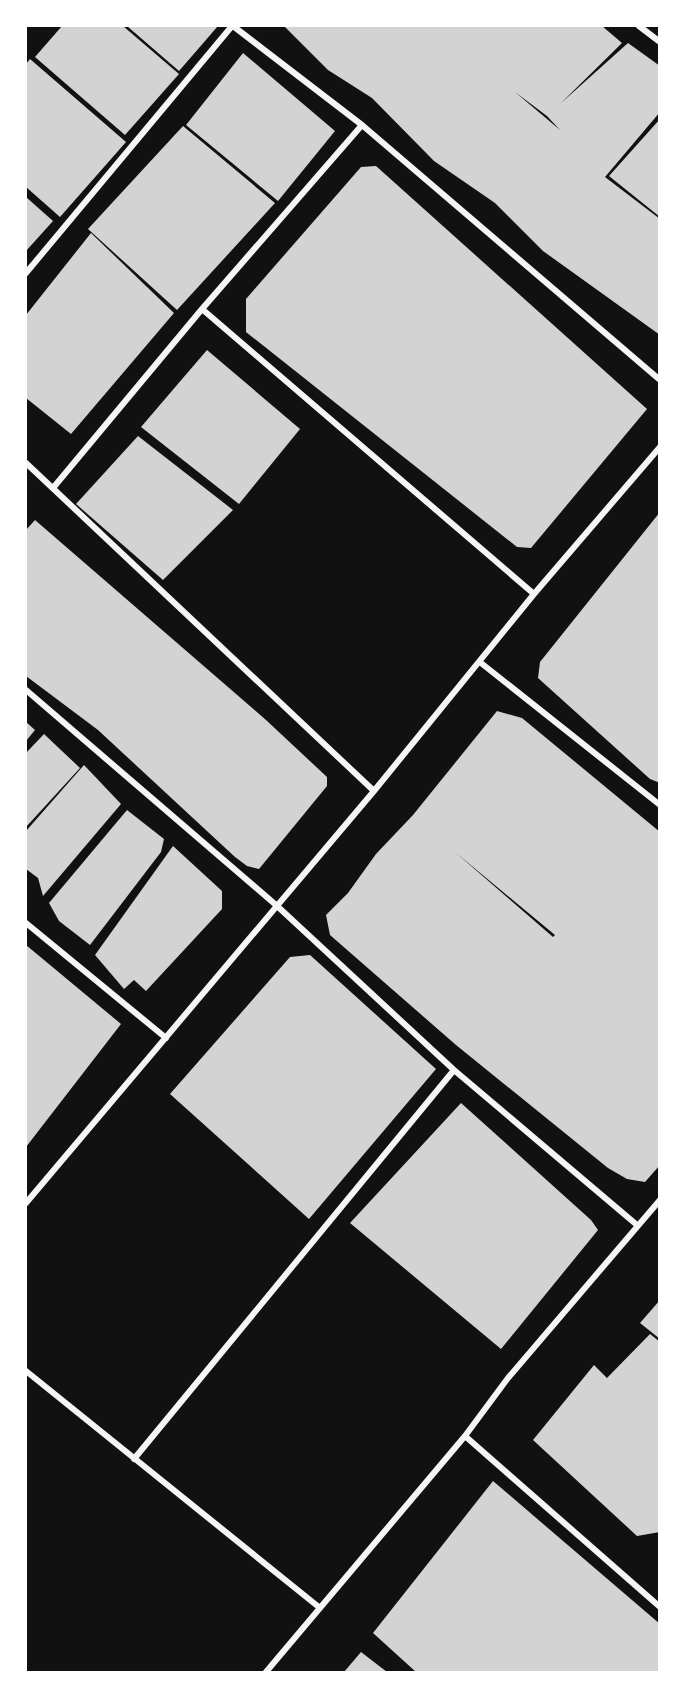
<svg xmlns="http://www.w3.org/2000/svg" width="685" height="1698" font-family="Cabin,sans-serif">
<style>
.building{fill:#d3d3d3;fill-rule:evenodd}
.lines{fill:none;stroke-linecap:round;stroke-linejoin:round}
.minor{stroke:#f5f5f5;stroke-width:6}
</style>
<rect width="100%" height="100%" fill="#111"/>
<path class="building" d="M62 26H123L179 74 125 135 35 57Z
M127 26H218L179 71Z
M284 26H602L622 43 560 104 628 43 660 66V112L605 177 660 219V335L543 251 495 203 434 161 372 98 328 70ZM515 92 547 116 560 130Z
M243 53 335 131 278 201 186 125Z
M30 59 126 142 60 217 26 187V64Z
M660 119V217L609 176Z
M183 126 275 203 177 310 88 229Z
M376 166 647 409 531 548 517 547 246 332V299L361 167Z
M26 197 53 221 26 251Z
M91 233 174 313 71 434 26 398V315Z
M207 350 300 429 239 504 141 427Z
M138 436 233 510 163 580 76 504Z
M660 512V783L650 779 538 678 540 662Z
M35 520 266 720 327 777V786L259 869 247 866 235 857 98 730 26 676V530Z
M497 711 522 718 660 832V1165L645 1182 627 1179 608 1168 456 1045 330 935 326 915 348 893 376 854 413 815ZM455 852 555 935 553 937Z
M26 722 35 730 26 741Z
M44 734 80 768 26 827V753Z
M84 765 121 804 43 896 38 878 26 869V831Z
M127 810 164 839 161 852 90 945 59 921 49 903Z
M173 846 222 891V909L146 991 134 980 124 989 95 955Z
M26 945 121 1024 26 1147Z
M310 955 436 1069 309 1219 170 1094 290 957Z
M461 1103 591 1220 598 1230 501 1349 350 1223Z
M660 1300V1339L640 1323Z
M650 1334 660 1342V1532L637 1536 533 1440 594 1365 607 1378Z
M493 1481 660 1624 659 1672H416L373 1633Z
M361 1652 387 1672H344Z"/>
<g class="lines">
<path class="minor" d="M233 26 362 125 660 380
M639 26 660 42
M26 273 232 26
M202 309 534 594
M26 463 374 791
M53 488 202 309 362 125
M481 663 660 805
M26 690 276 905 454 1070 637 1225
M26 923 166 1038
M26 1203 374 791 534 594 660 447
M26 1371 320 1608
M465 1436 660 1607
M134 1459 454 1070
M266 1672 465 1436 508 1378 660 1200"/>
</g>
<rect width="685" height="1698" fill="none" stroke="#ffffff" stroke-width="54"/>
</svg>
